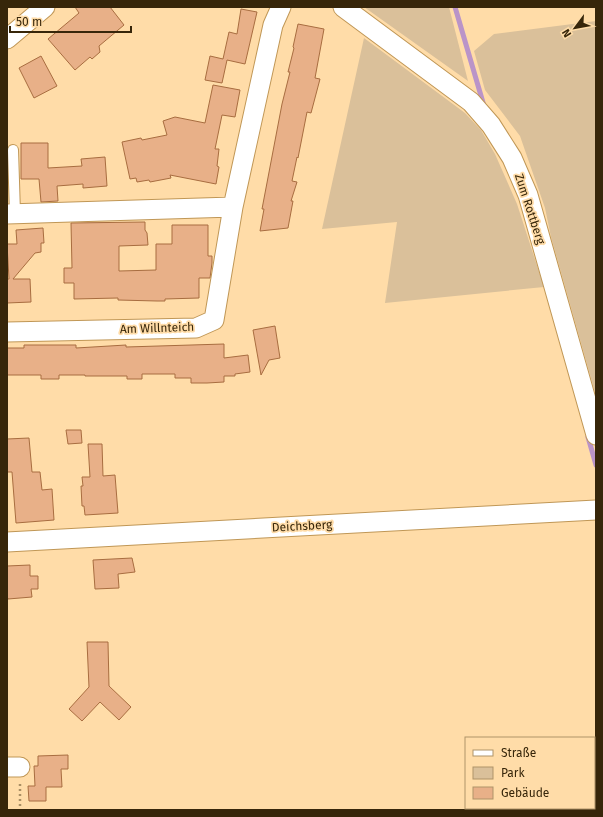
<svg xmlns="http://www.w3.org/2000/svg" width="603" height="817" font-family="'Fira Sans',sans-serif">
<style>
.green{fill:#dac09a}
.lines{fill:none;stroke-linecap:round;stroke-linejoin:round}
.stream{stroke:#ba94c8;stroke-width:5}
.building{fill:#e8b088;stroke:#a86d40}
.service-casing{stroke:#c09756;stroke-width:12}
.minor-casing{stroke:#c09756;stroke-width:21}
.path{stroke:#a98e64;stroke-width:2.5;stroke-dasharray:2 3;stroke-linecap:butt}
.service{stroke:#fff;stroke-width:10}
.minor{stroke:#fff;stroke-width:19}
.labels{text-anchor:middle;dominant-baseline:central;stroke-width:3.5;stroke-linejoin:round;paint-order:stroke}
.street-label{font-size:12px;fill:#37260a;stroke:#ffdca8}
</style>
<rect width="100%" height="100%" fill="#ffdca8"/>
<path class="green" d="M364 7H449L468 81Z
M596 21V396L551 237 545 208 520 136 485 90 474 51 494 34Z
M364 38 465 113 481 130 495 154 517 204 544 287 385 303 397 222 322 229Z"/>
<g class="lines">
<path class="stream" d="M455 7 484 106
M588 437 596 465"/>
</g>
<path class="building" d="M75 7H110L124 25 99 46 100 52 92 59 90 57 75 70 48 39 79 13Z
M241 9 257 12 245 64 227 60 222 83 205 80 210 56 223 59 229 32 237 34Z
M298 24 324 29 315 78 320 79 311 113 307 112 298 158 297 157 292 181 297 182 291 201H293L288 228 260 231 264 209H262L282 104 290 72H288L294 48 293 47Z
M41 56 57 86 34 98 19 68Z
M213 85 240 90 235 117 222 115 215 149H219L217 166 219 167 216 184 170 175 171 178 150 182 149 180 137 182 136 178 130 179 122 142 141 138 142 140 167 135 163 121 175 117 205 123Z
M21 143H48V168L82 166 81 159 105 157 107 186 83 188V184L57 186 58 201 41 202 39 179H21Z
M145 222V230L147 233 148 245 119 246V271L156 270V244H172V225H208V256H212V263L210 278H199V298L165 299V301H157L118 300V298L74 299V283H64V268H72L71 223Z
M43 228 44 243H41V252L35 253 13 279H30L31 302 7 303V279H9L7 244H17L16 230Z
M275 326 280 358 269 360 261 375 253 330Z
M224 344V358L248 355 250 372 235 374V376H224V382L207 383H191V378H175V374H142V379H127V376H85V375H59V379H41V375H7V348H24V345H76V348L126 345V347Z
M66 430H81L82 443 68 444Z
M29 438 32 472H40L42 490 52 489 54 520 16 523 12 472H7V439Z
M88 444H102L103 476 115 475 118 513 85 515 84 506H82L81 486H83L82 477H90Z
M132 558 135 572 118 574 119 588 95 589 93 560Z
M30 565V576H38V589H31L32 597 8 599 7 596V566Z
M87 642H108L109 686 131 707 119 720 100 702 82 721 69 709 89 687Z
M68 755V769H61L62 787H46V801H29L28 786H35L34 766H38V756Z"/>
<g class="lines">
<defs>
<path id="service" d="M13 150 15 214"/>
<path id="minor" d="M343 7 471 102 491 125 512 158 528 195 596 435
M7 39 45 7
M7 214 233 207
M7 332 196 328 214 320 233 207 273 25 281 7
M7 542 596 510
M7 767H20"/>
</defs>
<use href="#service" class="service-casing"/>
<use href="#minor" class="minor-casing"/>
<path class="path" d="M20 784V810"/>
<use href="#service" class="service"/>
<use href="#minor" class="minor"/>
</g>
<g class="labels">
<g class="street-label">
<text transform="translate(530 209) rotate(72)">Zum Rottberg</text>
<text transform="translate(157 328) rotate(-2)">Am Willnteich</text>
<text transform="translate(302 526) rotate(-3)">Deichsberg</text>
</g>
</g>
<rect width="603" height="817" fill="none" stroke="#37260a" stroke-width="16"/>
<rect x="465" y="737" width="130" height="72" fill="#ffdca8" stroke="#af9369"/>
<rect x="473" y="750" width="20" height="6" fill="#ffffff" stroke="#af9369"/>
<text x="501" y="757" font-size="12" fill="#37260a">Straße</text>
<rect x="473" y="767" width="20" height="12" fill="#dac09a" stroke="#af9369"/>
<text x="501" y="777" font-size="12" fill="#37260a">Park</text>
<rect x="473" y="787" width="20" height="12" fill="#e8b088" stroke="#af9369"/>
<text x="501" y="797" font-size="12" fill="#37260a">Gebäude</text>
<g transform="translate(575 28) rotate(238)" stroke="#ffdca8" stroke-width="3" paint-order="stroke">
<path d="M0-3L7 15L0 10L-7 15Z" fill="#37260a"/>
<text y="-6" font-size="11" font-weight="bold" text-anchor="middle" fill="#37260a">N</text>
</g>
<path d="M10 26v6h121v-6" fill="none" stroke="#37260a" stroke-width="2"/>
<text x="16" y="26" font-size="12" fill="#37260a" stroke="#ffdca8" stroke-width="3" paint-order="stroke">50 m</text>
</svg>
